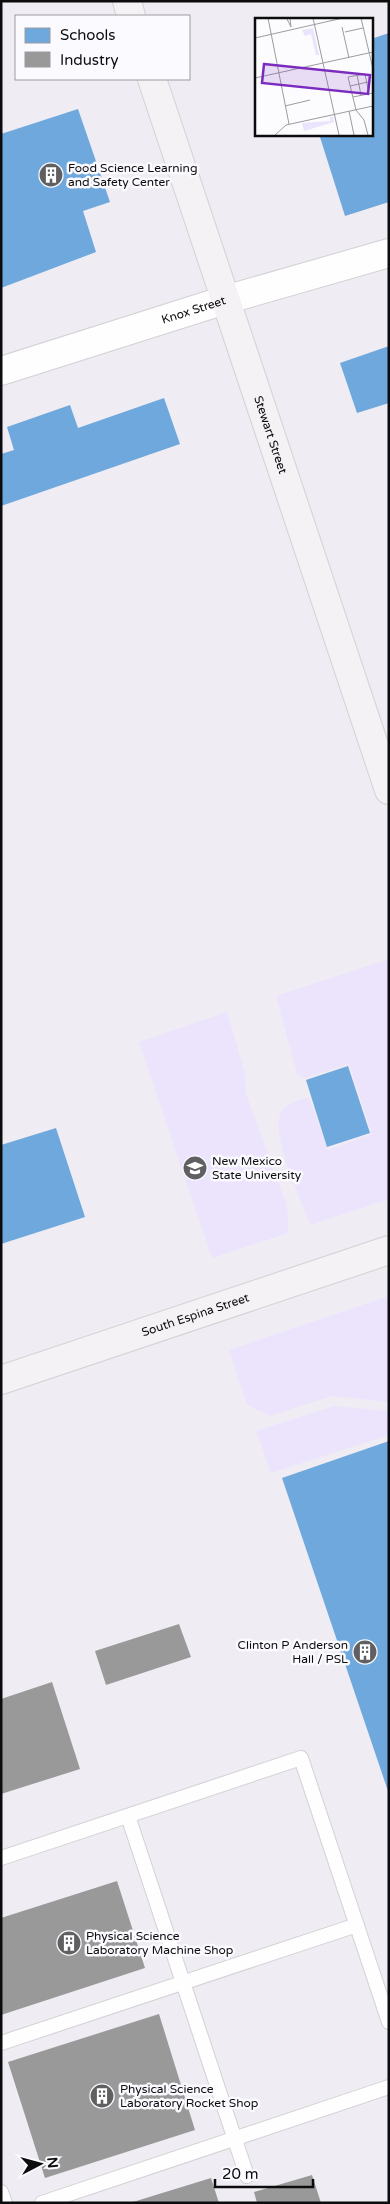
<svg xmlns="http://www.w3.org/2000/svg" width="390" height="2204" font-family="'Varela Round',sans-serif">
<style>
.built{fill:#efecf3;fill-rule:evenodd}
.green{fill:#ece4fc}
.schools{fill:#6fa8dc}
.industry{fill:#999}
.lines{fill:none;stroke-linecap:round;stroke-linejoin:round}
.lane-casing{stroke:#d2d1d3;stroke-width:16}
.street-casing{stroke:#d2d1d3;stroke-width:30}
.secondary-casing{stroke:#d2d1d3;stroke-width:30}
.lane{stroke:#fffeff;stroke-width:14}
.street{stroke:#fffeff;stroke-width:28}
.secondary{stroke:#f4f2f5;stroke-width:28}
.labels{text-anchor:middle;dominant-baseline:central;stroke-width:5;stroke-linejoin:round;paint-order:stroke}
.poi-label{font-size:12px;fill:#0c0c0e;stroke:#fbfaff;text-anchor:start}
.street-label{font-size:12px;fill:#0c0c0e;stroke:#fbfaff}
.inset-road{fill:none;stroke:#9c9b9e;stroke-width:1}
.view{fill:#7b2cbf;fill-opacity:0.15;stroke:#7b2cbf;stroke-width:2.5}
.inset-edge{fill:none;stroke:#0c0c0e;stroke-width:2.5}
</style>
<rect width="100%" height="100%" fill="#fcfbfe"/>
<path class="built" d="M1 1H389V2203H1ZM16 16H189V79H16ZM256 19H371V134H256Z"/>
<path class="green" d="M389 959V1199L310 1225C303 1203 268 1132 282 1111 287 1103 300 1100 309 1097L328 1150 372 1134 349 1064 305 1078 297 1074 276 996Z
M227 1012 245 1073 246 1094 286 1203 288 1216V1233L212 1258 139 1042Z
M389 1296V1402L332 1396 270 1416 247 1405 229 1350Z
M334 1406 389 1411V1435L271 1473 256 1431Z"/>
<path class="schools" d="M389 33V202L345 216 319 134H371V39Z
M78 109 110 202 83 211 96 252 1 288V134Z
M389 346V403L357 413 340 363Z
M164 398 180 444 1 506V454L14 450 7 427 70 405 78 428Z
M348 1066 370 1133 327 1147 306 1080Z
M56 1128 85 1217 1 1244V1145Z
M389 1441V1791H388L282 1478Z"/>
<path class="industry" d="M179 1624 191 1657 106 1685 95 1651Z
M52 1682 80 1769 1 1794V1699Z
M117 1881 145 1968 1 2015V1918Z
M159 2014 195 2130 45 2178 8 2062Z
M312 2175 321 2203H257L254 2192Z
M211 2178 219 2203H133V2202Z"/>
<g class="lines">
<defs>
<path id="lane" d="M128 1816 247 2176
M1 1858 301 1758 389 2022
M1 2043 357 1925
M1 2192 5 2203
M42 2203 389 2087"/>
<g id="street">
<path id="s1" d="M1 371 225 300 389 253"/>
</g>
<g id="secondary">
<path d="M127 1 131 16"/>
<path id="s2" d="M152 79 389 790"/>
<path id="s3" d="M1 1380 389 1250"/>
</g>
</defs>
<use href="#lane" class="lane-casing"/>
<use href="#street" class="street-casing"/>
<use href="#secondary" class="secondary-casing"/>
<use href="#lane" class="lane"/>
<use href="#street" class="street"/>
<use href="#secondary" class="secondary"/>
</g>
<defs>
<symbol id="building-disc" viewBox="-11 -11 22 22"><circle r="9.5" fill="#606062" stroke="#fbfaff"/><path d="M-4-6H4V6H1V3H-1V6H-4ZM-2.5-4.3h1.7v1.8h-1.7ZM.8-4.3h1.7v1.8H.8ZM-2.5-1h1.7V.8h-1.7ZM.8-1h1.7V.8H.8Z" fill="#fff"/></symbol>
<symbol id="university-disc" viewBox="-11 -11 22 22"><circle r="9.5" fill="#606062" stroke="#fbfaff"/><path d="M0-5L7-2L0 1L-7-2ZM-4 1L0 2.5L4 1V4Q0 6-4 4Z" fill="#fff"/></symbol>
</defs>
<g fill-rule="evenodd">
<use href="#building-disc" x="37" y="161" width="28" height="28"/>
<use href="#university-disc" x="181" y="1154" width="28" height="28"/>
<use href="#building-disc" x="351" y="1638" width="28" height="28"/>
<use href="#building-disc" x="55" y="1929" width="28" height="28"/>
<use href="#building-disc" x="88" y="2082" width="28" height="28"/>
</g>
<g class="labels">
<g class="poi-label">
<text x="68" y="168">Food Science Learning<tspan x="68" dy="14">and Safety Center</tspan></text>
<text x="212" y="1161">New Mexico<tspan x="212" dy="14">State University</tspan></text>
<text x="348" y="1645" text-anchor="end">Clinton P Anderson<tspan x="348" dy="14">Hall / PSL</tspan></text>
<text x="86" y="1936">Physical Science<tspan x="86" dy="14">Laboratory Machine Shop</tspan></text>
<text x="120" y="2089">Physical Science<tspan x="120" dy="14">Laboratory Rocket Shop</tspan></text>
</g>
<g class="street-label">
<text stroke="none"><textPath href="#s1" startOffset="202">Knox Street</textPath></text>
<text stroke="none"><textPath href="#s2" startOffset="375">Stewart Street</textPath></text>
<text stroke="none"><textPath href="#s3" startOffset="205">South Espina Street</textPath></text>
</g>
</g>
<g transform="translate(255 18)">
<rect width="118" height="118" fill="#fcfbfe"/>
<path d="M58 10 64 37H61L56 16 50 18 47 12ZM75 99H78L79 104 49 113 47 105 75 103Z" fill="#ece4fc"/>
<path class="inset-road" d="M13 0 34 106M58 0 84 117M106 0 118 51M32 1 36 9 35 0M87 9 94 40M90 14 108 10M0 20 88 0M102 57 106 77M0 60 118 34M95 68 113 64M98 79 118 75M30 88 55 82M94 93 99 117M20 117 31 107 118 88M113 117 109 102 101 92 93 59 110 56 114 76"/>
<path class="view" d="M9 46 115 57 113 76 7 65Z"/>
<rect width="118" height="118" class="inset-edge"/>
</g>
<rect width="390" height="2204" fill="none" stroke="#0c0c0e" stroke-width="5"/>
<rect x="15" y="15" width="175" height="65" fill="#fbfaff" stroke="#9b9b9f"/>
<rect x="25" y="28" width="25" height="15" fill="#6fa8dc" stroke="#9b9b9f"/>
<text x="60" y="40" font-size="15" fill="#0c0c0e">Schools</text>
<rect x="25" y="52" width="25" height="15" fill="#999999" stroke="#9b9b9f"/>
<text x="60" y="65" font-size="15" fill="#0c0c0e">Industry</text>
<g transform="translate(40 2164) rotate(84)" stroke="#fbfaff" stroke-width="4" paint-order="stroke">
<path d="M0-4L9 19L0 12L-9 19Z" fill="#0c0c0e"/>
<text y="-8" font-size="14" font-weight="bold" text-anchor="middle" fill="#0c0c0e">N</text>
</g>
<path d="M215 2179v8h98v-8" fill="none" stroke="#0c0c0e" stroke-width="2.5"/>
<text x="222" y="2179" font-size="15" fill="#0c0c0e" stroke="#fbfaff" stroke-width="4" paint-order="stroke">20 m</text>
</svg>
